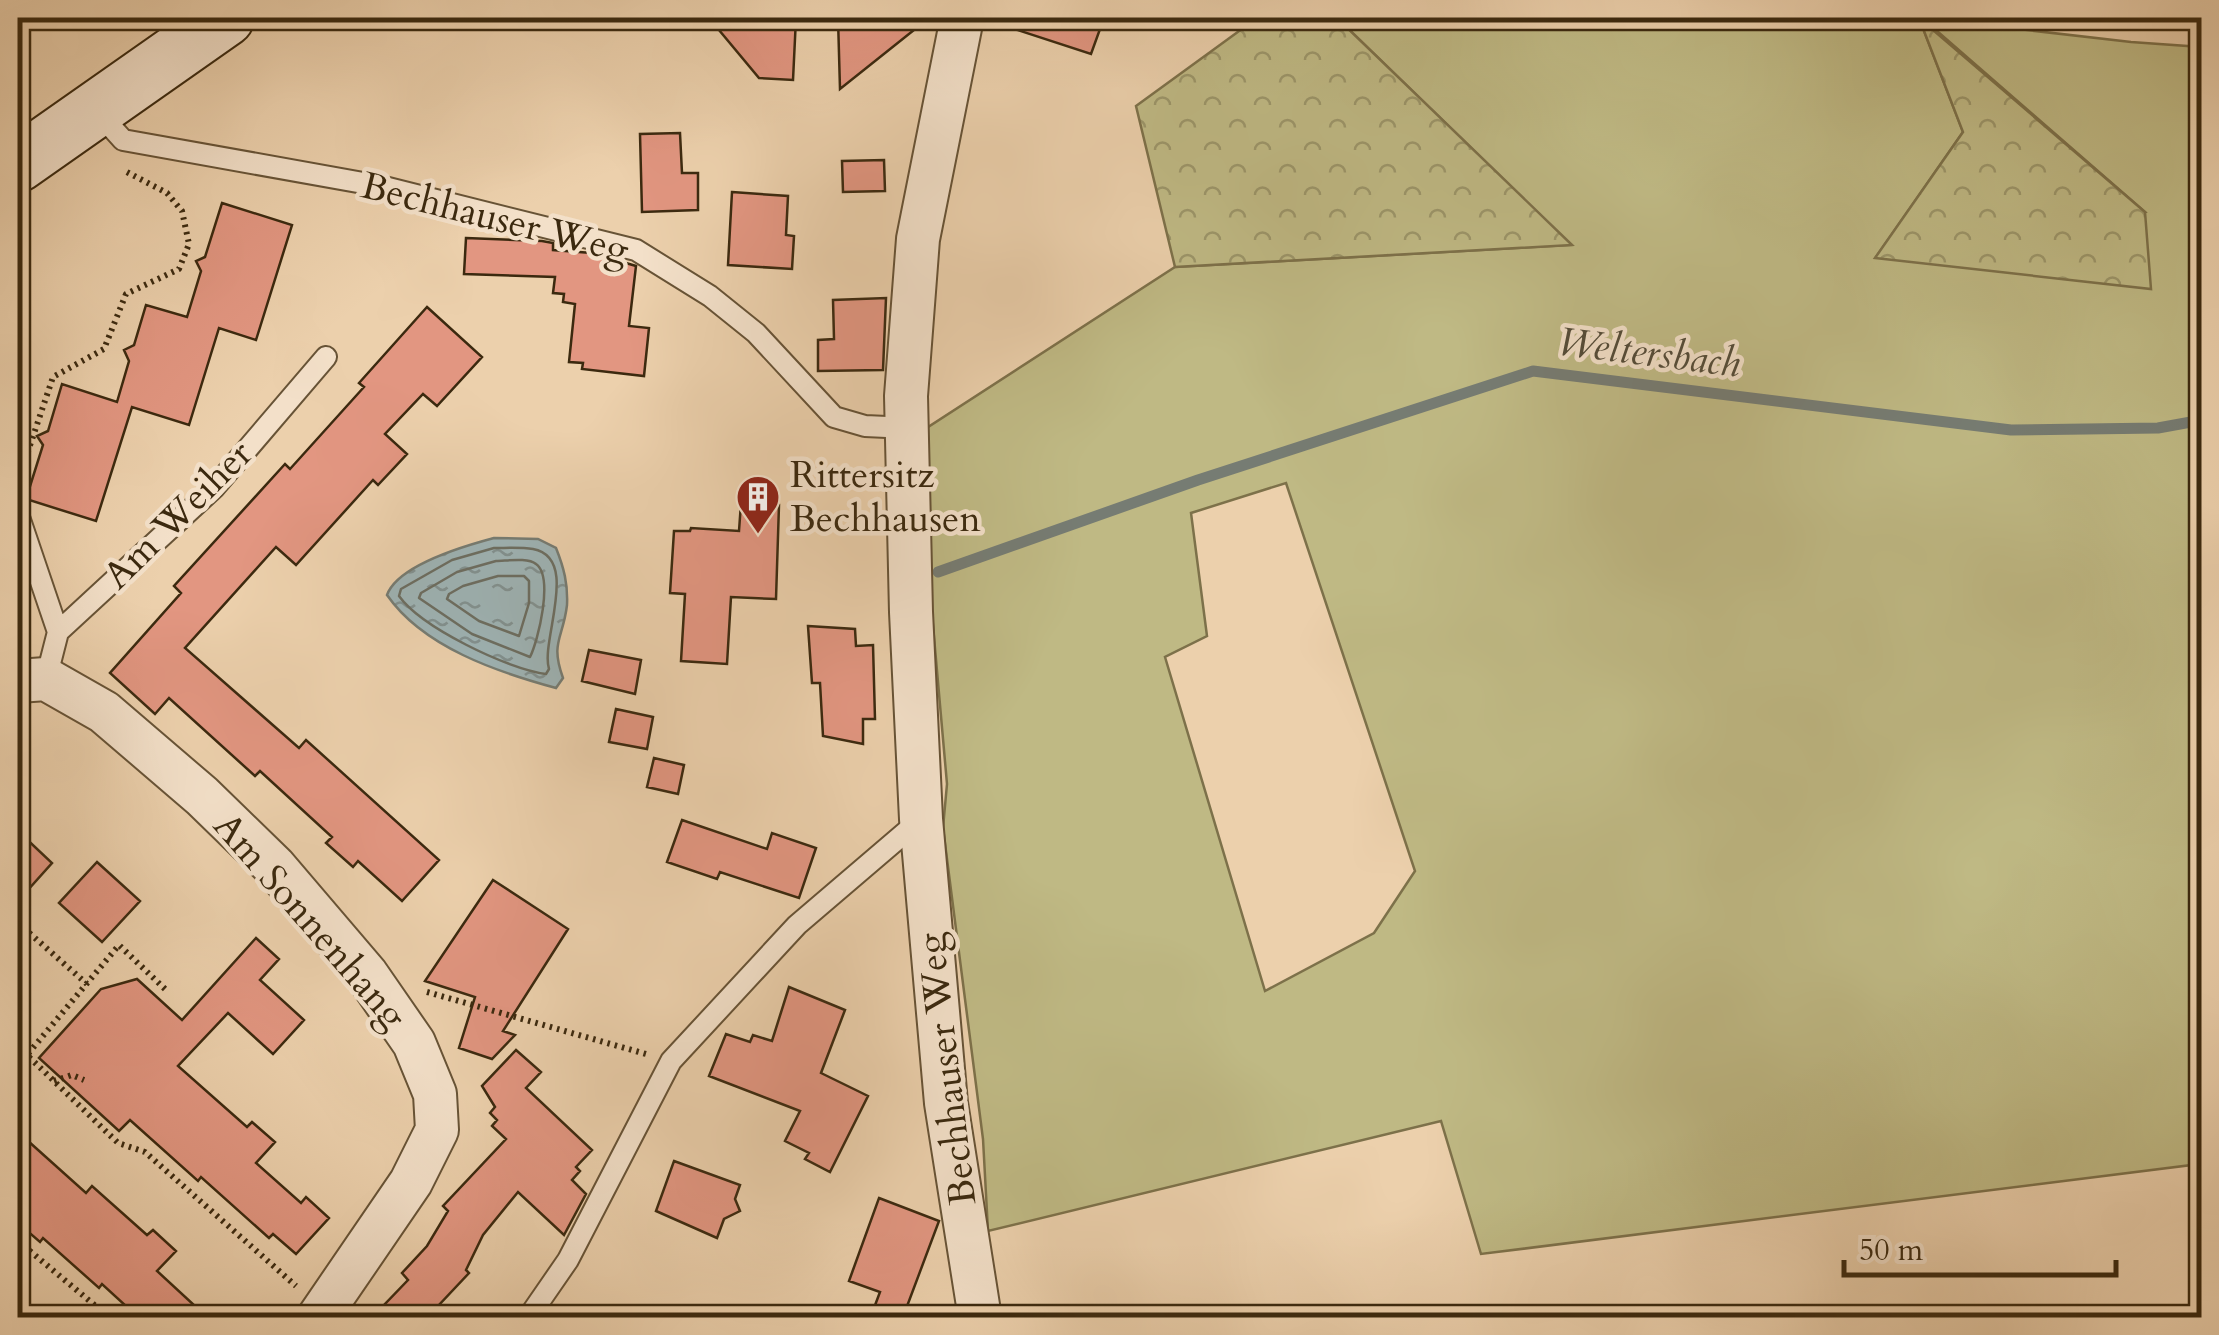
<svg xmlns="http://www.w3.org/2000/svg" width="2219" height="1335" font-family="Cardo,serif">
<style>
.grass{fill:#bfb984;stroke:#7d714a;stroke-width:2.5;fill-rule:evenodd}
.forest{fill:url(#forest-crowns);stroke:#7d714a;stroke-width:2.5}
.water{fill:url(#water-ripples);stroke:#767c73;stroke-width:2.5}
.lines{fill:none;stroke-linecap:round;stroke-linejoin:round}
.shore{stroke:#6c6e62;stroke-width:2.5}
.stream{stroke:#767c73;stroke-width:11}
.building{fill:#e29681;stroke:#3b290f;stroke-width:2.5}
.lane-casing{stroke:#675336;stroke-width:24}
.street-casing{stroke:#675336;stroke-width:46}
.secondary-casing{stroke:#3b290f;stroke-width:59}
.path{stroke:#3b290f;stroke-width:6;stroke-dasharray:2.5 5;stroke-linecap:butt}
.lane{stroke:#f3e0c9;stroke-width:20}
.street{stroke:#f3e0c9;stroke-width:42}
.secondary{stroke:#f3e0c9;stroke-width:55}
.labels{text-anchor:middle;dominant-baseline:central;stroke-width:9;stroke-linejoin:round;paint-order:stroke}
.street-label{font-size:38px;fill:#3b290f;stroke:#f3e0c9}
.poi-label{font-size:38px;fill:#3b290f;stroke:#f3e0c9;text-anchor:start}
.water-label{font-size:40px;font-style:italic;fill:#544c39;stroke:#f3e0c9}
</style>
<defs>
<pattern id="forest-crowns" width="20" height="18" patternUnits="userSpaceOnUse" patternTransform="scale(2.5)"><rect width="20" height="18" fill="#bfb984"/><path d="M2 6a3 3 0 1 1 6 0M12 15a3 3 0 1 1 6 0" fill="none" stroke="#9c966a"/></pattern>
<pattern id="water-ripples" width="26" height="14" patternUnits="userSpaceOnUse" patternTransform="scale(2.5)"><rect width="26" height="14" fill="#9eb4b6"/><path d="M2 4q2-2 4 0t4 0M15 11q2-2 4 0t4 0" fill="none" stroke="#829292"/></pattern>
</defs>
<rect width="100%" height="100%" fill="#ecd0ac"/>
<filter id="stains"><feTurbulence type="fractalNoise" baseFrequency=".002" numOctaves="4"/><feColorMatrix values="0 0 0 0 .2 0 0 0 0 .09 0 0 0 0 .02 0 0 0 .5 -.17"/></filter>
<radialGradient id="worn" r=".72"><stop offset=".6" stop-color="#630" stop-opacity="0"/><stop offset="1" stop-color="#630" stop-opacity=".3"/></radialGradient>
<path class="grass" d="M1337 18H1919L1963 132 1876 257 2145 212 1922 18 2131 42 2201 47V1168L2200 1164 1481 1254 1441 1121 988 1231 983 1139 943 828 947 784 921 490 919 433 1175 267 1571 245ZM1286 483 1415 871 1374 933 1265 991 1165 657 1207 636 1191 513Z"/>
<path class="forest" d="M1257 18H1337L1572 245 1175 267 1136 106Z
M1919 18 2145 212 2151 289 1875 258 1963 132Z"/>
<path class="water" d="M494 538 538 539 556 548C564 568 568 584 567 605 563 639 550 642 563 678L556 688C497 672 423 647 387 595 398 565 464 546 494 538Z"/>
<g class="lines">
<path class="shore" d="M494 548C507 548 521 547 533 549 581 558 540 641 549 669L546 674C507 669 421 627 399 596L401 589 452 560Z
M496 561C506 561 528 557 536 564 554 577 538 641 530 657L472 634 419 598 421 593 457 572Z
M498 576H524L529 581V603L519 636 479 621 447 599 449 594 463 586Z"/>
<path class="stream" d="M938 572 1198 480 1533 371 2011 430 2158 428 2202 420"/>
</g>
<path class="building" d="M709 18H796L793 80 759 78Z
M838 18H929L840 89Z
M997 18H1104L1091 54 996 23Z
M680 133 682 173H698V210L642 212 640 134Z
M884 160 885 191 843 192 842 161Z
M732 192 788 196 786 235 794 236 792 269 728 265Z
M222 203 292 225 256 340 219 328 189 425 132 407 96 521 26 499 43 445 37 436 48 431 62 384 117 402 129 361 124 350 134 345 146 305 187 317 201 271 196 261 205 257Z
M466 238 542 241 553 243V250L592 253 636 266 629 326 649 328 644 376 582 369 583 363 569 362 575 304 563 302 564 294 553 293 555 277 464 274Z
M886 298 883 370 818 371V340L834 339 833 300Z
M427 307 482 357 437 406 423 394 385 434 407 454 378 485 373 480 296 565 276 547 185 648 299 748 306 740 439 860 402 901 358 861 353 867 326 843 332 837 260 771 255 776 169 698 155 714 110 673 181 593 174 586 285 464 290 469 364 387 359 383Z
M741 503 779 505 776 599 731 597 727 664 681 661 685 594 670 593 674 531H690L691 528 739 531Z
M808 626 855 629 856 646 873 645 875 719H863V744L823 736 820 683H812Z
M589 650 641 660 635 694 582 681Z
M616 709 653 717 647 749 609 742Z
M654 758 684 765 678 794 647 787Z
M682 820 767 849 772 833 816 848 799 898 720 872 717 879 667 862Z
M18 831 52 863 18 901Z
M97 862 140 901 102 942 59 903Z
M493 880 568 929 503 1031 515 1035 492 1059 459 1048 475 997 425 981Z
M256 938 279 959 260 980 304 1020 273 1054 228 1013 178 1066 247 1127 252 1122 275 1142 256 1163 301 1203 306 1197 329 1218 296 1254 273 1234 269 1238 201 1177 198 1181 130 1120 119 1131 39 1058 101 989 137 979 182 1020Z
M789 987 845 1010 821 1073 868 1096 830 1172 805 1159 809 1153 785 1141 800 1111 709 1076 726 1034 750 1042 753 1035 772 1041Z
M516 1050 541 1072 526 1088 592 1150 576 1167 580 1171 572 1180 586 1194 564 1235 518 1192 483 1235 466 1270 469 1273 437 1307 418 1318H399L385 1304 408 1280 402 1273 427 1246 448 1211 443 1206 506 1139 492 1126 497 1120 490 1113 495 1107 482 1086Z
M18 1132 86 1193 92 1186 147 1235 153 1230 176 1251 157 1271 208 1318H139L102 1284 99 1288 43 1238 40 1242 18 1223Z
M674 1161 740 1185 735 1199 740 1211 724 1219 717 1238 656 1211Z
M879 1198 939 1221 903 1317 874 1308 880 1292 849 1281Z"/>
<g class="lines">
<defs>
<path id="lane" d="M96 110 123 140 380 186 636 250 710 296 756 333 834 417 865 426 909 428
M18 514 58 632
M46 679 58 632 214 488 326 357
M528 1318 568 1260 671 1061 797 925 921 819"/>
<path id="street" d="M962 18 918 239 906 396 911 612 921 819 946 1103 980 1318
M18 681 46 679 104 712 202 796 274 866 367 975 414 1043 435 1094 437 1130 411 1182 318 1318"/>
<path id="secondary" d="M18 164 226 18"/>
</defs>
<use href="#lane" class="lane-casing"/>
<use href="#street" class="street-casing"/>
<use href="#secondary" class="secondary-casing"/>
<path class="path" d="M18 481 53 377 104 349 126 294 179 269 189 244 182 211 167 193 123 170
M18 923 87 984
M165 989 119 945 27 1055 118 1143 145 1152 296 1286
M427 992 646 1054
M18 1067 27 1055
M54 1081 72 1075 84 1080
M18 1241 110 1318"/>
<use href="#lane" class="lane"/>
<use href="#street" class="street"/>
<use href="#secondary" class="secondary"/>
</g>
<defs>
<symbol id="building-pin" viewBox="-11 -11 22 30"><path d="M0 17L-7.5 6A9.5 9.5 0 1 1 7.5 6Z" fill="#8f2418" stroke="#f3e0c9"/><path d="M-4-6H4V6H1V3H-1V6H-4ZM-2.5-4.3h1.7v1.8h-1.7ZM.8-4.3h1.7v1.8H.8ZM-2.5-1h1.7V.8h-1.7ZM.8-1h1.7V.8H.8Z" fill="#fff"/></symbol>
</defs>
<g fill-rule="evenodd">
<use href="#building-pin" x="733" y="472" width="50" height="68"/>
</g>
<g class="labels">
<g class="street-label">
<text transform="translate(495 218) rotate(14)">Bechhauser Weg</text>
<text transform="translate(178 515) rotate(-45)">Am Weiher</text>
<text transform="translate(310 921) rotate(49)">Am Sonnenhang</text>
<text transform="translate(947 1069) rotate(-97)">Bechhauser Weg</text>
</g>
<g class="poi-label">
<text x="790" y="475">Rittersitz<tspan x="790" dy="44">Bechhausen</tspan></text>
</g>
<g class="water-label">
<text transform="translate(1649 353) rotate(7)">Weltersbach</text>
</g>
</g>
<rect width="2219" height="1335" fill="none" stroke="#ecd0ac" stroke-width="60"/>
<rect x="20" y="20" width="2179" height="1295" fill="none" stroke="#3b290f" stroke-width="5"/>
<rect x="30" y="30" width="2159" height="1275" fill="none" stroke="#3b290f" stroke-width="2.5"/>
<path d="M1844 1260v15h272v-15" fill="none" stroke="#3b290f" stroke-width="5"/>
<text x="1859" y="1260" font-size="30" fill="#3b290f" stroke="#f3e0c9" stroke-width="8" paint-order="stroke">50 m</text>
<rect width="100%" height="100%" filter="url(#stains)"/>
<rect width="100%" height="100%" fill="url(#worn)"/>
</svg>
